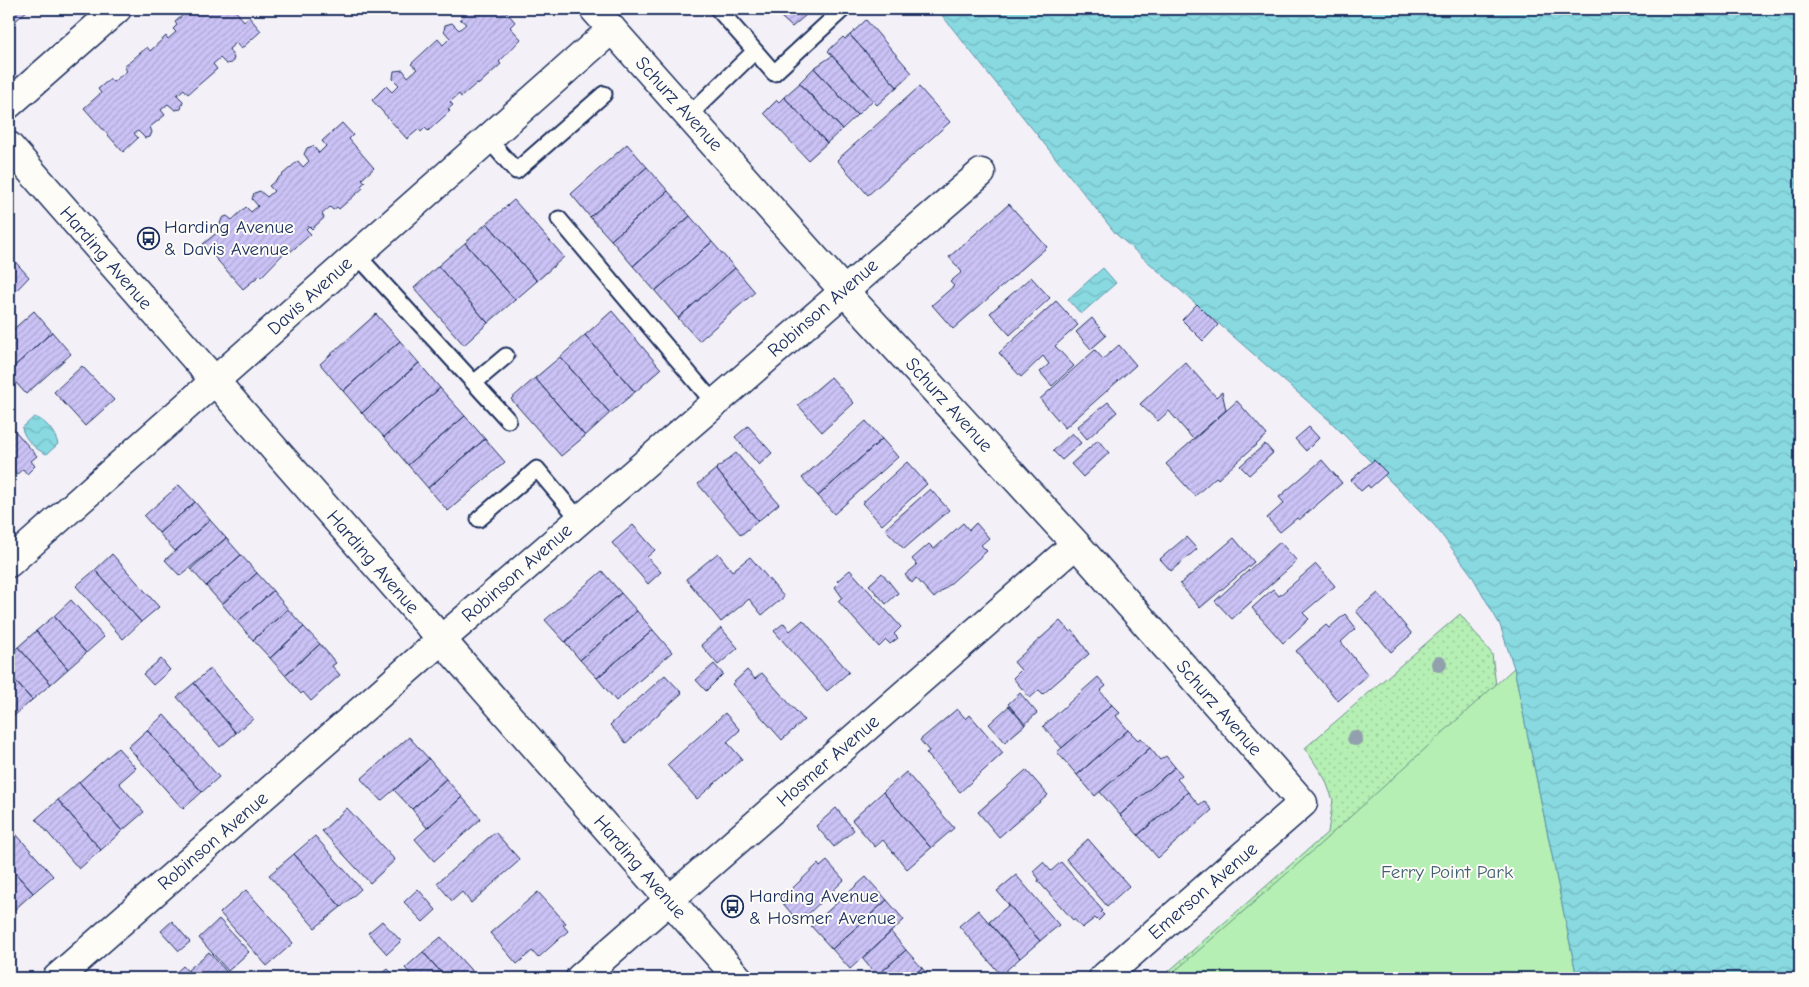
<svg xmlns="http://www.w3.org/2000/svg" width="1809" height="987" font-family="'Comic Neue',sans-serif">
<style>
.grass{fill:url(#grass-dots);stroke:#688f88}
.park{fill:#b5efb3;stroke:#688f88}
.water{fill:url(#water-waves);stroke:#5c95ac}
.building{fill:url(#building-hatch);stroke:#1b2f5e}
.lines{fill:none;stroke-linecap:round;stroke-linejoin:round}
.lane-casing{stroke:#1b2f5e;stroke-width:19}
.street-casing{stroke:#1b2f5e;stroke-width:31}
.secondary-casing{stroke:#1b2f5e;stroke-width:31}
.lane{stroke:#fdfcf7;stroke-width:15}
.street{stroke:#fdfcf7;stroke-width:28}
.secondary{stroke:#fdfcf7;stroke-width:28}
.tree{fill:#92a0ae}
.labels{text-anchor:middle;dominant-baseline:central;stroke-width:4;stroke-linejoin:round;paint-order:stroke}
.street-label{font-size:19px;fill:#1b2f5e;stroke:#fdfcf7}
.poi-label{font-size:19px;fill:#1b2f5e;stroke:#fdfcf7;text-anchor:start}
.park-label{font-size:19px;fill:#425f73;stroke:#fdfcf7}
</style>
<defs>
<pattern id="grass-dots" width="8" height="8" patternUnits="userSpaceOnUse" patternTransform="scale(1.25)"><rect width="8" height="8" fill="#b5efb3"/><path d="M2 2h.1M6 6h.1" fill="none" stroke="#9bcd9c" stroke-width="1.8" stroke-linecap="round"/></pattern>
<pattern id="water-waves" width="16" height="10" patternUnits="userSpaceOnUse" patternTransform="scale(1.25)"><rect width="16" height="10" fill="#88d9e0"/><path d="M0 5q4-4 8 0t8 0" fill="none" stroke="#75bbc3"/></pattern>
<pattern id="building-hatch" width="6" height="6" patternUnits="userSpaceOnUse" patternTransform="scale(1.25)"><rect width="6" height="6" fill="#cbc2f5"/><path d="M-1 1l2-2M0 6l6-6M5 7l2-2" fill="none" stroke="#aea7d4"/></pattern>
</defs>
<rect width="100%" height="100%" fill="#f3f0f7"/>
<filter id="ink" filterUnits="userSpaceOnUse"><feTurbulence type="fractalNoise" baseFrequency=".02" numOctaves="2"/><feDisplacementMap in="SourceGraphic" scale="10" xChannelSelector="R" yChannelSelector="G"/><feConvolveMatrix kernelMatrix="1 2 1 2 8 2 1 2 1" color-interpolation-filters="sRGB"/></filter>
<g filter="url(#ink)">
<path class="grass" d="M1460 614 1492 654 1499 709 1320 978H1161L1328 832 1333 800 1325 779 1305 748Z"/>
<path class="park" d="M1514 668 1577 978H1167L1307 856Z"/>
<path class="water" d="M937 9H1800V978H1577L1514 668 1500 625 1471 574 1435 526 1329 420 1116 234Z
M1103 268 1116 283 1081 314 1068 299Z
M34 417C46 420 55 433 58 444L47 454C37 451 24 439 22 428Z"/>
<path class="building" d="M9 9H29L12 24 9 20Z
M190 9H234L244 21 249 17 261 31 241 49 236 43 229 49 234 58 232 63 226 64 220 58 213 64 217 69 188 94 184 89 177 95 183 101 181 109 175 110 168 104 161 110 165 115 150 127 152 132 150 137 145 138 138 131 134 133 138 138 123 152 84 108 101 93 98 89 110 79 113 82 127 71 124 67 147 47 150 51 166 36 168 39 176 32 173 29 177 25 175 22Z
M471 9 495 11 504 9 515 22 510 27 521 39 499 62 501 64 478 85 477 83 461 97 459 94 450 102 453 105 448 109 450 111 428 131 425 128 421 132 419 129 407 139 372 100 386 86 392 92 399 85 393 79 394 71 403 70 408 77 417 69 411 64 438 39 443 45 450 38 444 31 445 25 452 23 459 30 466 24 460 19Z
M772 9H813L792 27Z
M866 20 912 73 897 87 850 35Z
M850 35 897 87 877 105 828 51 843 37 845 39Z
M832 56 873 100 857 115 814 68Z
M814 68 857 115 842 129 799 83Z
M800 83 842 129 827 143 784 97Z
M919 87 950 122 868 195 837 160Z
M784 97 827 143 808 160 764 113 777 100 779 102Z
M342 123 353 135 349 139 374 168 362 179 365 182 361 186 363 188 339 209 337 207 333 210 330 207 322 214 324 218 312 229 309 226 306 229 311 234 288 254 285 252 261 277 260 275 243 289 203 244 220 230 224 235 227 233 220 224 222 218 227 216 232 220 246 207 251 212 258 206 252 199 254 193 260 191 267 197 274 191 269 186 298 161 303 167 309 161 304 154 307 148 313 146 319 153 326 146 322 141Z
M627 144 647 167 590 217 571 194Z
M647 167 668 191 611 240 590 217Z
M668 191 690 216 633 266 611 240Z
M514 200 564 257 537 281 487 223Z
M1009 204 1047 247 953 329 932 305 954 286 950 282 962 272 949 257Z
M690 216 712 242 655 291 633 266Z
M487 223 537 281 515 300 465 243Z
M712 242 735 268 678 318 655 291Z
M465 243 515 300 488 323 438 266Z
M10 256 29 277 9 298V257Z
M438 266 488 323 464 345 414 288Z
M735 268 755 292 699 341 678 318Z
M1031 277 1050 298 1010 335 990 313Z
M1056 301 1078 325 1055 346 1074 366 1052 386 1040 372 1049 364 1043 356 1021 377 999 353Z
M1197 304 1218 325 1203 341 1182 320Z
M34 311 52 332 9 371V333Z
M612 311 661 369 635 392 585 335Z
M376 314 400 341 343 391 320 364Z
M1092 318 1106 336 1091 349 1076 332Z
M52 332 71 354 26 394 9 375V371Z
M585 335 635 392 610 413 560 357Z
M400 341 419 363 362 413 343 391Z
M1119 345 1136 365 1065 428 1040 399 1095 350 1103 359Z
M560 357 610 413 585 436 535 378Z
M1185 362 1216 397 1222 392 1226 410 1193 439 1169 411 1158 421 1140 404Z
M419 363 440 388 384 437 362 413Z
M82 366 114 400 85 426 54 392Z
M831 377 854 403 822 432 798 405Z
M535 378 585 436 561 456 511 399Z
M440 388 465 416 408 465 384 437Z
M1237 401 1267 435 1218 479 1216 477 1195 496 1166 464Z
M1108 402 1117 412 1087 439 1077 427Z
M465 416 485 439 428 488 408 465Z
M866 421 882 439 818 496 802 478Z
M9 424 37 456 31 461 35 466 27 474 23 469 17 474 9 465Z
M748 426 772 453 759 465 735 437Z
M1309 427 1319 438 1306 451 1295 439Z
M1072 433 1081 443 1062 460 1053 451Z
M485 439 505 462 448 511 428 488Z
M882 439 898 457 834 514 818 496Z
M1098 440 1109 453 1083 477 1071 464Z
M1265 444 1273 453 1249 475 1240 466Z
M736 453 779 504 758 521 716 469Z
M1322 460 1342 483 1299 520 1297 518 1280 532 1267 518 1284 503 1279 497Z
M1374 460 1387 473 1370 488 1368 485 1361 491 1351 480Z
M907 462 927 484 882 525 862 503Z
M716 469 758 521 741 535 698 484Z
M179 485 195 502 159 533 144 516Z
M930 489 949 510 904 549 885 529Z
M195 502 210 520 175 551 159 533Z
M210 520 226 538 180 576 165 560Z
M963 523 969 530 976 523 989 538 981 545 987 551 934 598 916 578 912 583 905 575 917 565 912 559 929 544 934 549Z
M633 525 655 550 647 557 661 572 648 584 612 543Z
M1186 537 1197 549 1171 571 1160 559Z
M226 538 241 555 206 586 191 569Z
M1234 538 1254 562 1200 608 1180 584Z
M1280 542 1297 561 1232 619 1215 601Z
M718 553 732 571 750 557 784 597 762 615 749 599 721 622 686 579Z
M112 554 159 607 141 622 95 570Z
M241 555 257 573 222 604 206 586Z
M1316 564 1335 586 1303 613 1309 619 1283 643 1252 608 1273 589 1279 596Z
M95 570 141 622 123 639 76 586Z
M850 570 901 627 894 634 898 638 890 644 886 640 879 647 838 601 842 597 835 587 839 583 837 581Z
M602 571 621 593 565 642 545 620Z
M257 573 273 591 237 622 222 604Z
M882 573 898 593 886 604 869 585Z
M273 591 288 609 253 640 237 622Z
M621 593 637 611 580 660 565 642Z
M1378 593 1412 634 1391 652 1356 611Z
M71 600 104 637 86 653 54 616Z
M288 609 304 627 270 658 253 640Z
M637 611 653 630 597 678 580 660Z
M1345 614 1356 628 1341 642 1368 675 1338 701 1296 651 1326 625 1329 628Z
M54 616 86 653 68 669 36 631Z
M803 620 849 672 827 691 774 631 784 623 790 631Z
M1060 621 1070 632 1072 630 1089 654 1043 694 1039 690 1030 698 1013 678 1021 670 1014 662Z
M304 627 320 644 285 675 270 658Z
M721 628 738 648 718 665 701 645Z
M653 630 672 652 616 701 597 678Z
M36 631 68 669 51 684 18 647Z
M320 644 336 663 332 666 340 675 311 701 303 692 301 694 285 675Z
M18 647 51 684 32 700 9 674V655Z
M161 659 170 670 153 685 143 674Z
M714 664 723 674 706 691 696 680Z
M210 669 253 719 236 733 194 683Z
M747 670 755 679 762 673 804 720 782 740 732 684Z
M9 674 32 700 14 716 9 710Z
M665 675 682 693 626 743 610 725Z
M1098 677 1106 686 1100 691 1112 705 1062 748 1043 726Z
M194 683 236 733 220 747 177 697Z
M1020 693 1037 713 1025 724 1008 704Z
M1112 705 1120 713 1116 716 1128 730 1077 775 1057 752Z
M1009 706 1025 725 1005 742 989 724Z
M957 709 966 719 970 715 1003 753 960 792 926 753 929 751 920 740Z
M725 713 740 730 727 742 742 759 697 799 667 765Z
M164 715 219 777 202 792 147 730Z
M147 730 202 792 183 809 128 747Z
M1128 730 1138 740 1141 738 1150 748 1095 796 1077 775Z
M409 737 429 759 381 801 361 779Z
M118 748 136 768 119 783 144 812 122 831 79 782Z
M1150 748 1160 760 1166 756 1175 767 1120 815 1100 792Z
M429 759 446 779 412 809 394 790Z
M1175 767 1182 775 1177 779 1188 792 1138 835 1120 815Z
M1026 770 1048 795 999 837 978 812Z
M906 772 954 828 931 848 883 792Z
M446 779 462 797 427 828 412 809Z
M79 782 122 831 101 850 58 800Z
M883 792 931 848 907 869 883 840 875 847 852 820Z
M1188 792 1199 805 1204 801 1212 810 1158 858 1138 835Z
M462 797 481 819 434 861 415 839Z
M58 800 101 850 79 869 36 819Z
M347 808 395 860 370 883 322 831Z
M836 808 854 830 834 847 816 826Z
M495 832 520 860 471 903 462 892 452 901 437 883Z
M16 834 53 876 33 893 9 866V840Z
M315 836 361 889 341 907 294 854Z
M1088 839 1129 886 1107 906 1066 859Z
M294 854 341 907 315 928 269 875Z
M827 861 844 880 807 915 805 913 797 920 780 900 818 864 820 867Z
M1043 862 1051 871 1061 862 1103 911 1101 912 1104 915 1098 921 1095 918 1082 928 1074 919 1073 920 1038 881 1039 879 1033 871Z
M9 866 33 893 13 911 9 906Z
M1016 875 1059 925 1040 941 997 891Z
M866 877 887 900 832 949 811 926Z
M418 889 436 910 423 922 404 902Z
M246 890 293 943 267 966 220 913Z
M538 892 566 923 563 925 568 931 538 958 532 951 517 964 490 933Z
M887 900 904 920 850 969 832 949Z
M1009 905 1040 941 1020 958 989 922Z
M978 910 1020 958 1001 975 959 926Z
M219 919 249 952 228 971 199 938Z
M172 921 190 942 179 951 161 931Z
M382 921 401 941 387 954 368 933Z
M891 932 906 950 877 976 862 958Z
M441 937 478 978H446L423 952Z
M906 950 922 968 910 978H879L877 976Z
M209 952 232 978H194L188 970Z
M423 952 446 978H414L405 968Z
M183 966 194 978H170Z
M922 968 931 978H910Z
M388 969 397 978H377Z"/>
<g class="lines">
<defs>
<path id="lane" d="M755 51 774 73 843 9
M689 115 755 51 718 9
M488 139 516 171 604 94
M559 219 714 403
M357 255 508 420
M474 383 506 356
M479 519 537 469 579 519"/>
<path id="street" d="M594 9 843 290 1076 544 1303 803 1103 978
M9 104 117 9
M9 563 612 29
M57 978 441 640 981 173
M580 978 1076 544"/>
<path id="secondary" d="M9 146 738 978"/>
</defs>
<use href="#lane" class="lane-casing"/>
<use href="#street" class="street-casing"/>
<use href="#secondary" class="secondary-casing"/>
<use href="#lane" class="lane"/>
<use href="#street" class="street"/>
<use href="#secondary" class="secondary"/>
</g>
<g class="tree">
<circle cx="1439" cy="664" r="8"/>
<circle cx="1355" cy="738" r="8"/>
</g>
</g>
<defs>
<symbol id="bus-ring" viewBox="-11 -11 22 22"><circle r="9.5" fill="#fdfcf7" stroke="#1b2f5e" stroke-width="1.5"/><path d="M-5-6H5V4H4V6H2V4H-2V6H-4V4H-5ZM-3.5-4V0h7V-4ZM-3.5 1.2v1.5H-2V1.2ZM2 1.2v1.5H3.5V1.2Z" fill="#1b2f5e"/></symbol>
</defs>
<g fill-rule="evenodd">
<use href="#bus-ring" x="136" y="226" width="25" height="25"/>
<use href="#bus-ring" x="720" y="894" width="25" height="25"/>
</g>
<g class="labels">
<g class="street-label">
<text transform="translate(679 104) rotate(48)">Schurz Avenue</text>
<text transform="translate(106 258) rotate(49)">Harding Avenue</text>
<text transform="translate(310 296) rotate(-42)">Davis Avenue</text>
<text transform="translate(823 308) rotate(-41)">Robinson Avenue</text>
<text transform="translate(949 405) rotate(48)">Schurz Avenue</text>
<text transform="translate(373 562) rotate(49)">Harding Avenue</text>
<text transform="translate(517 573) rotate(-41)">Robinson Avenue</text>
<text transform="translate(1219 708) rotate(49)">Schurz Avenue</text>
<text transform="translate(828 761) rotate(-41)">Hosmer Avenue</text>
<text transform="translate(213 841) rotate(-41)">Robinson Avenue</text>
<text transform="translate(640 867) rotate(49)">Harding Avenue</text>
<text transform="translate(1203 891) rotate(-41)">Emerson Avenue</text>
</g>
<g class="poi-label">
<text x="164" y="227">Harding Avenue<tspan x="164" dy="22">&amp; Davis Avenue</tspan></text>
<text x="749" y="896">Harding Avenue<tspan x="749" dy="22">&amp; Hosmer Avenue</tspan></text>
</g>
<g class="park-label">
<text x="1447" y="872">Ferry Point Park</text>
</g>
</g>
<rect width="1809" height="987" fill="none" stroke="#fdfcf7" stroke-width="30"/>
<rect x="15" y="15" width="1779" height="957" fill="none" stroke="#1b2f5e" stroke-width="2" filter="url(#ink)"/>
</svg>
